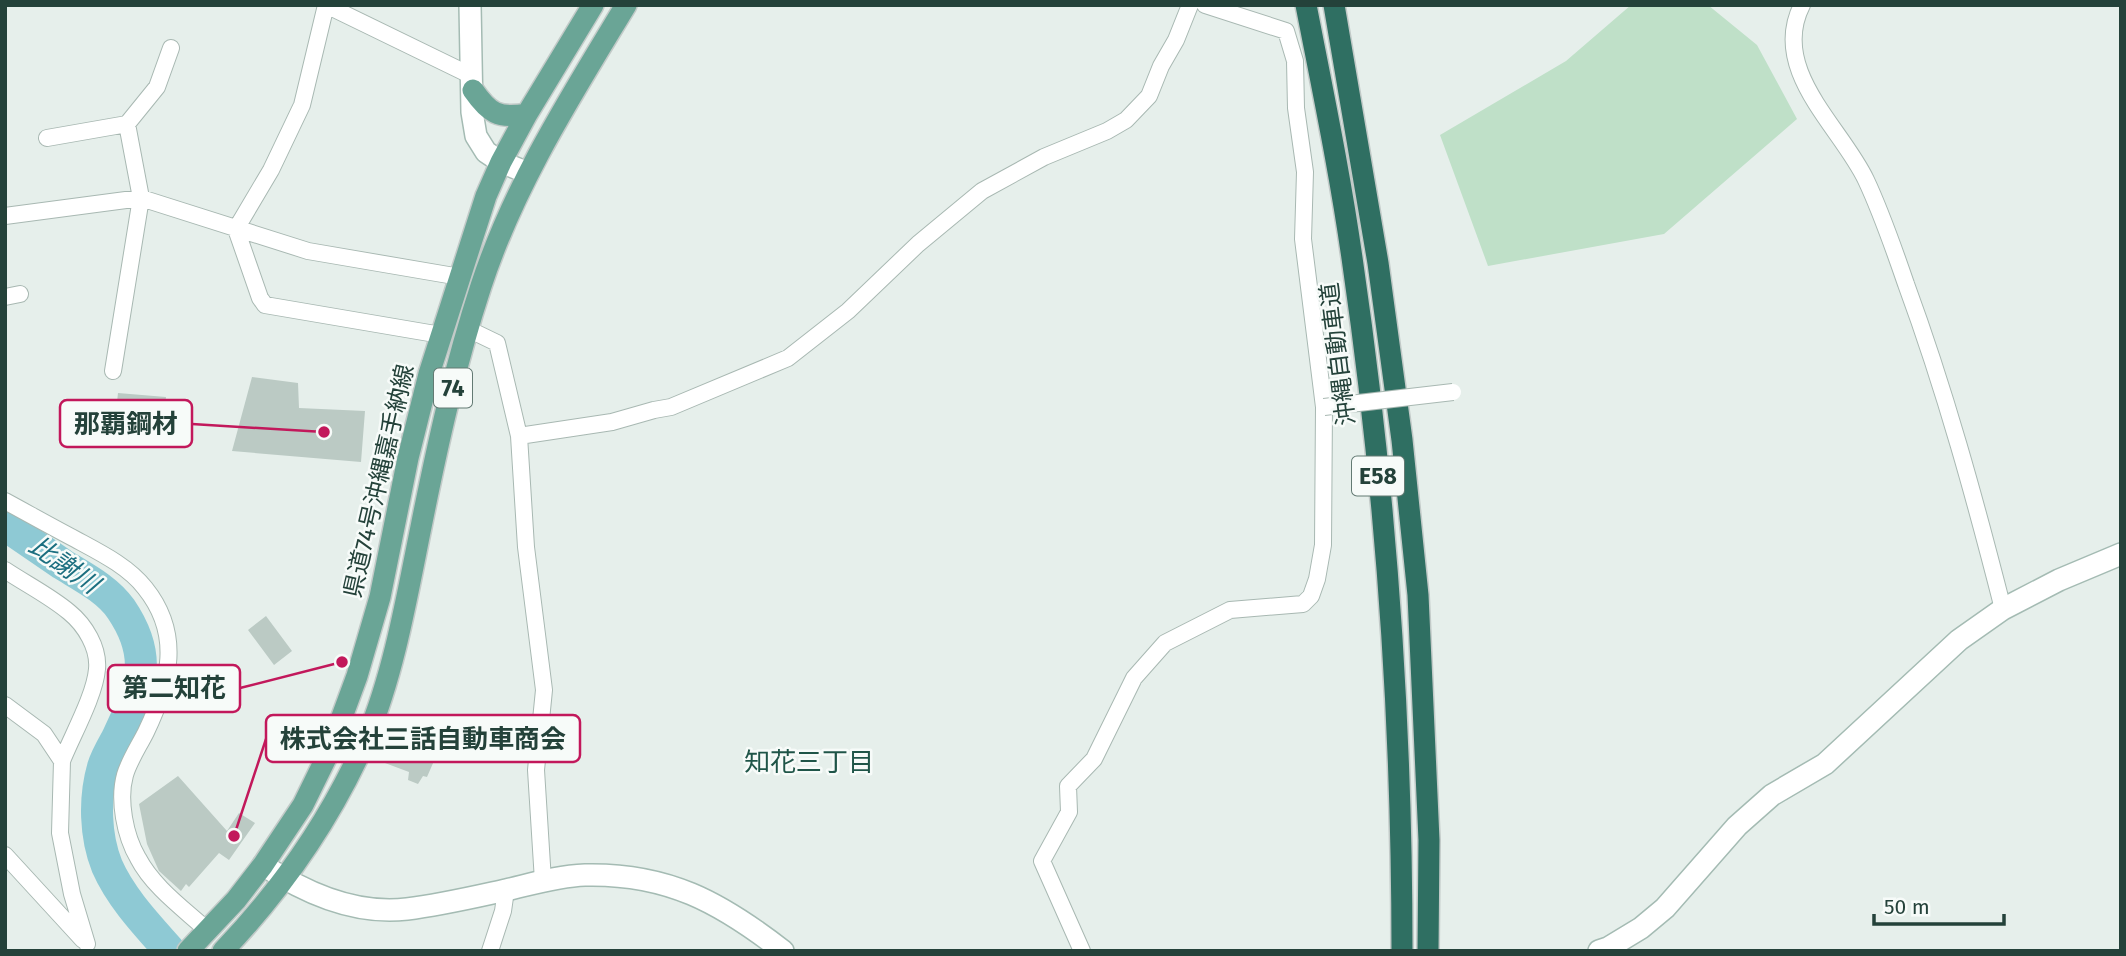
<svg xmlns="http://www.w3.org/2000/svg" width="2126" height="956" font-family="'Fira Sans','Noto Sans JP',sans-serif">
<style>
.green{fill:#bfe0c8}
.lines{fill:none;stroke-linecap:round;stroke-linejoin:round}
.river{stroke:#8ec9d4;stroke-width:32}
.building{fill:#bbcac4}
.street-casing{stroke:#a8b8b2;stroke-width:18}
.secondary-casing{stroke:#a4bbb3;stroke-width:24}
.primary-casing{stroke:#c2cac8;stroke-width:24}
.highway-casing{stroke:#c2cac8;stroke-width:24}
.street{stroke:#fff;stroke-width:16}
.secondary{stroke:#fff;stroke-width:21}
.primary{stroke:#6aa596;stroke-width:21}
.highway{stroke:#2f6f62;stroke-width:21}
.street-bridge-casing{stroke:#a8b8b2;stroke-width:18;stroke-linecap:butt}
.street-bridge{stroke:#fff;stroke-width:16}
.labels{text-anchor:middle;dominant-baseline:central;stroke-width:5;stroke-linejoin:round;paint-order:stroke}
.shield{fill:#f7fbf9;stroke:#637a73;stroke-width:2}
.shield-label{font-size:23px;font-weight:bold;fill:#24423a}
.street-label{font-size:24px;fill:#24423a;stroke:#f7fbf9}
.water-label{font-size:26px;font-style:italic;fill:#1c6f80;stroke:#f7fbf9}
.neighbourhood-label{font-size:26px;fill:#1f5548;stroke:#f7fbf9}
.leader{fill:none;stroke:#c2185b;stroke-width:2.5}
.callout-dot{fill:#c2185b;stroke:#f7fbf9;stroke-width:2.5}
.callout{fill:#f7fbf9;stroke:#c2185b;stroke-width:2.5}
.callout-label{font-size:26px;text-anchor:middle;font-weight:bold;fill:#24423a}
</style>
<rect width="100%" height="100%" fill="#e6efeb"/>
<path class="green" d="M1631 5H1708L1757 45 1797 119 1664 234 1488 266 1440 135 1566 61Z"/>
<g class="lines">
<path class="river" d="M5 525C24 538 43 551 62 564 83 577 107 589 121 609 155 659 140 689 117 738 112 747 106 757 103 767 94 798 95 836 107 866 121 898 147 925 170 951"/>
</g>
<path class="building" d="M252 377 298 383 299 408 365 411 361 462 232 451Z
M118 393 166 397 163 424 115 420Z
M266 616 292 651 274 665 248 630Z
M396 737 437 754 427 777 423 776 418 784 408 780 409 772 385 763Z
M178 776 227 831 239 813 255 823 229 860 219 853 189 887 186 884 181 891 159 871 147 844 139 804Z"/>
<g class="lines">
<defs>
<path id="street" d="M326 5 302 105 271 170 236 229 260 298 265 305 441 335
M326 5 472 76
M1802 5C1769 70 1841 127 1866 180 1882 214 1894 249 1906 284 1945 390 1975 499 2003 609
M47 138 127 124 157 87 171 48
M5 216 141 198 308 251 460 277
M5 297 20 294
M468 329 497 343 519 436 526 547 544 690 536 770 543 881
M113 371 141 198 127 124
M519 436 612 422 654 410 671 407 788 358 848 311 918 244 982 191 1044 157 1107 131 1126 120 1149 96 1161 66 1176 40 1190 5
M5 501C29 514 52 527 75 539 99 552 128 566 145 588 182 634 170 682 146 732 139 746 129 761 125 775 118 800 125 836 138 858 153 887 184 909 208 931
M5 570C26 584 50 596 69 612 85 625 99 648 97 669 95 695 72 736 62 761
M5 705 44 734 62 761 60 833 72 894 87 944
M5 855 83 940
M490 951 503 911 506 890
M1082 951 1042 861 1069 812 1068 786 1094 759 1134 678 1165 643 1230 610 1303 604 1311 596 1317 579 1323 545 1324 407 1303 239 1305 172 1296 108 1295 61 1286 31 1205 5"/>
<path id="secondary" d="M470 5 472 112 476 136 486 152 501 162 528 173
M263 865C305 893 356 915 407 909 440 905 474 897 506 890 532 884 558 876 585 875 667 873 720 902 783 951
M1599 951 1608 948 1641 928 1665 908 1737 826 1772 795 1825 764 1959 640 2003 609 2059 580 2121 554"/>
<path id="primary" d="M473 90C489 113 498 119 527 114
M188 951 236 900 263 865 303 805 329 752 357 676 380 597 408 458 429 374 486 196 501 162 527 114 593 5
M223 951C283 888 332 817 367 737 394 673 407 596 421 527 437 447 455 365 481 286 514 185 571 96 626 5"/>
<path id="highway" d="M1306 5C1323 92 1341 178 1353 265 1386 492 1402 722 1402 951
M1334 5 1378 263 1402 440 1418 595 1429 840 1428 951"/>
</defs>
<use href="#street" class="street-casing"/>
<use href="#secondary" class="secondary-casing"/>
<use href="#primary" class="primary-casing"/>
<use href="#highway" class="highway-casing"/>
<use href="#street" class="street"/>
<use href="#secondary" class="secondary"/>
<use href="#primary" class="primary"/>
<use href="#highway" class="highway"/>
<defs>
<path id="street-bridge" d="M1324 407 1453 392"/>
</defs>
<use href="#street-bridge" class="street-bridge-casing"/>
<use href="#street-bridge" class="street-bridge"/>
</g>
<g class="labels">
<g class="shield">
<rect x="434" y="368.5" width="38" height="39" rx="5"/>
<rect x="1352" y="456.5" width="52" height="39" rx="5"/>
</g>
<g class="shield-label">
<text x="453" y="388">74</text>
<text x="1378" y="476">E58</text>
</g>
<g class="street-label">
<text transform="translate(1338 354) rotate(-97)">沖縄自動車道</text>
<text transform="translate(379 481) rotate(-77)">県道74号沖縄嘉手納線</text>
</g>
<g class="water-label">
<text transform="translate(64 565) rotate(35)">比謝川</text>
</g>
<g class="neighbourhood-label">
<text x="809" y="762">知花三丁目</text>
</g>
</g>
<path class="leader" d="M324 432L192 424M342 662L240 688M234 836L266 739"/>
<g class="callout-dot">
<circle cx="324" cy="432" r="7"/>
<circle cx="342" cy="662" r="7"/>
<circle cx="234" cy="836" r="7"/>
</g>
<g class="callout">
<rect x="60" y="400" width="132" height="47" rx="7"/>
<rect x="108" y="665" width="132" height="47" rx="7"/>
<rect x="266" y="715" width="314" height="47" rx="7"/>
</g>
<g class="callout-label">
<text x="126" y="433">那覇鋼材</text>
<text x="174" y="697">第二知花</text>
<text x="423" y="748">株式会社三話自動車商会</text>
</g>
<rect width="2126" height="956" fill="none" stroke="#24423a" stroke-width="14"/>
<path d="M1874 914v10h130v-10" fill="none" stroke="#24423a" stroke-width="3.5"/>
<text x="1884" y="914" font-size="21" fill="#24423a" stroke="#f7fbf9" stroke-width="5" paint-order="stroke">50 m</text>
</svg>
